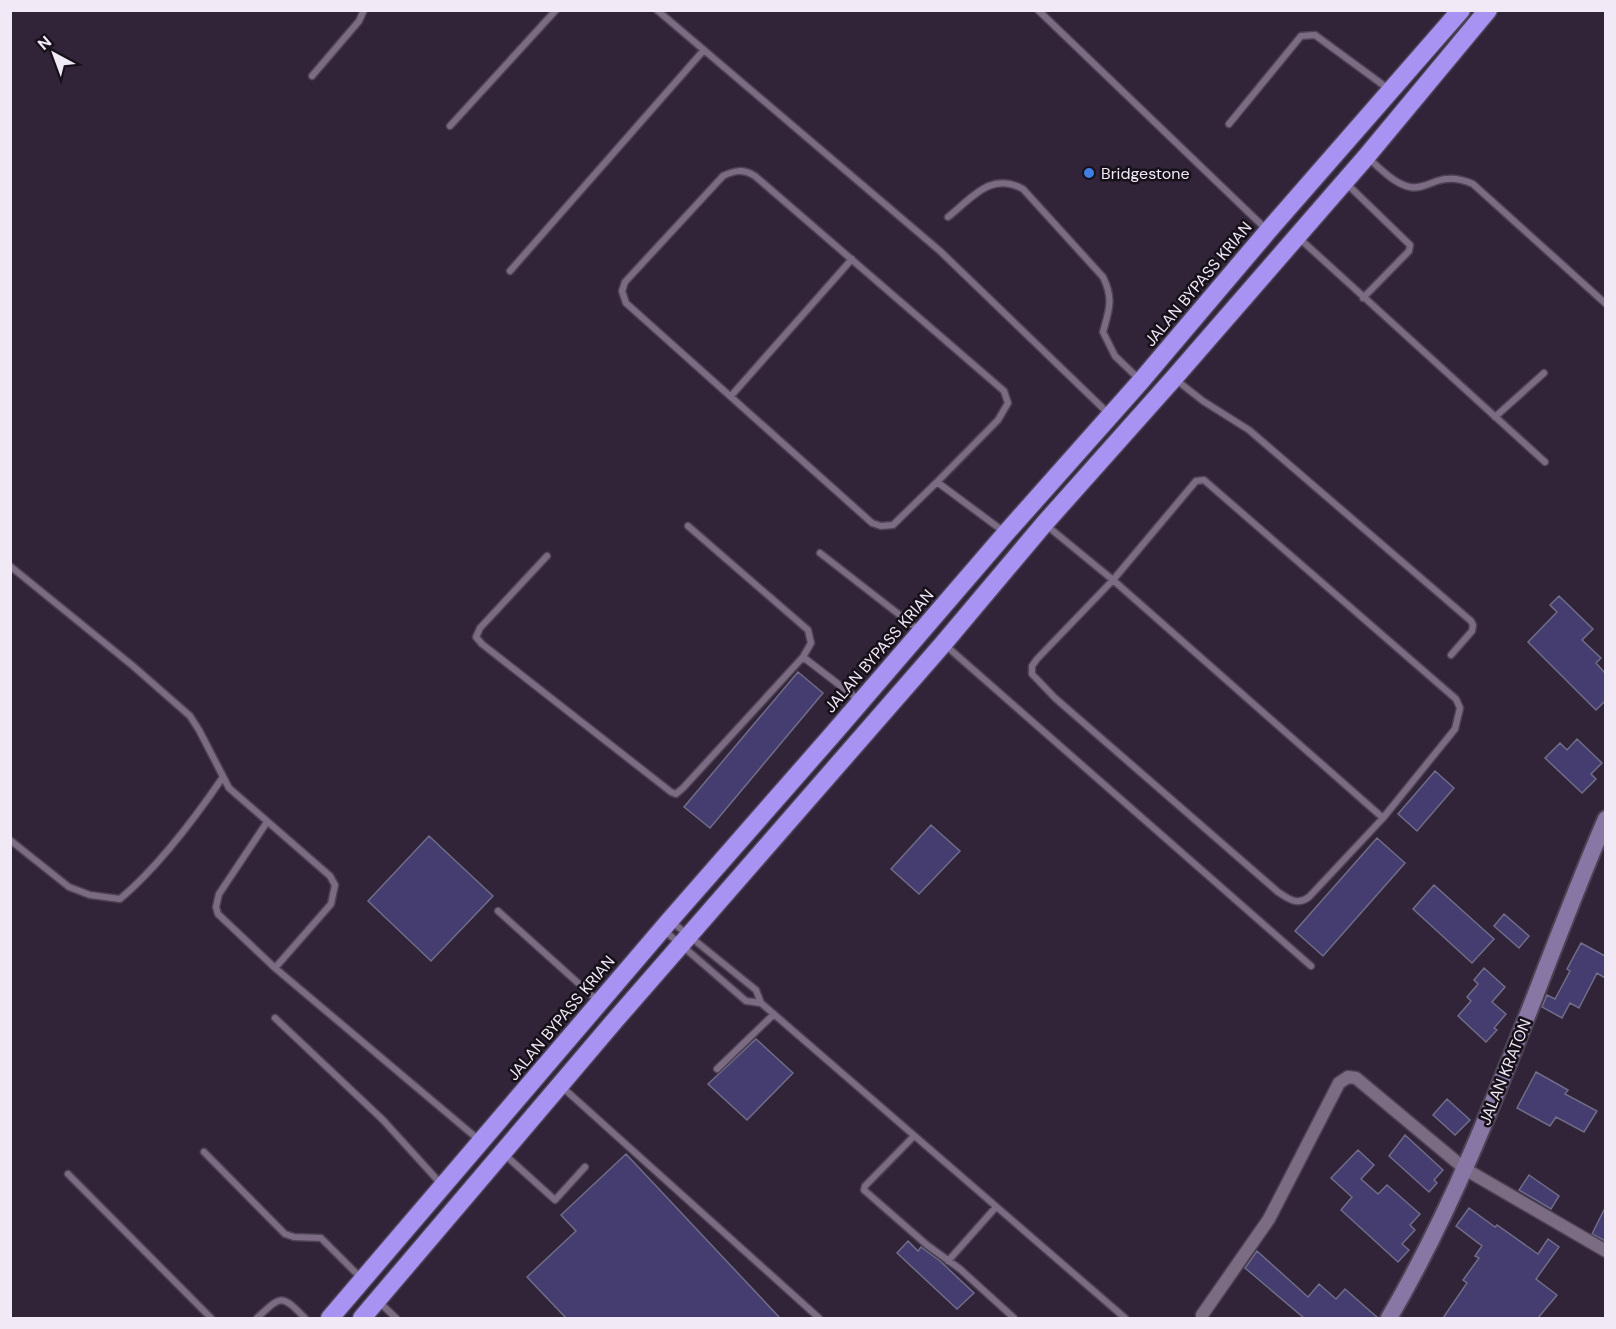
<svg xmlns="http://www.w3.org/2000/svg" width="1616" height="1329" font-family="'DM Sans',sans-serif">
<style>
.building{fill:#453d6f;stroke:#6f6d88;stroke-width:1.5}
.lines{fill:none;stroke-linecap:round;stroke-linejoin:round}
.lane-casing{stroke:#4d4254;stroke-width:9}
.street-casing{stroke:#4d4254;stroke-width:15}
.secondary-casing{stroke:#4d4254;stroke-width:20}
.highway-casing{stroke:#4d4254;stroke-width:21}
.lane{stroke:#7b6c84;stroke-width:6}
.street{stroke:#7b6c84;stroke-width:12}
.secondary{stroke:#8877a5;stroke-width:16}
.highway{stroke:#a892f2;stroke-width:18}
.shop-dot{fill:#3f7fe0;stroke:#161019;stroke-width:2}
.labels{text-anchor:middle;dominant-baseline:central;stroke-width:5;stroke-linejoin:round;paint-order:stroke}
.poi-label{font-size:16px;fill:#f2e9f7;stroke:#161019;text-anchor:start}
.street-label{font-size:16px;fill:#f2e9f7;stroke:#161019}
</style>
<rect width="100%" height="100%" fill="#312439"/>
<path class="building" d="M1559 596 1593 629 1582 640 1601 658 1596 663 1605 673V701L1596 710 1528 642 1557 612 1550 605Z
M798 672 823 693 710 828 684 807Z
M1577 739 1602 763 1591 774 1596 779 1582 793 1545 758 1560 743 1567 750Z
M1435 771 1454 788 1417 831 1398 814Z
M931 825 960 851 919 894 891 869Z
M429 836 493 896 431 961 368 901Z
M1377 838 1405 863 1323 956 1295 931Z
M1434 885 1494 939 1472 963 1413 909Z
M1504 914 1529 936 1519 948 1494 926Z
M1581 943 1605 956V978L1597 973 1579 1008 1570 1003 1562 1018 1542 1007 1547 995 1555 999 1570 971 1567 969Z
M1484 968 1505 987 1492 1002 1506 1014 1494 1028 1497 1030 1486 1042 1458 1016 1471 1001 1467 997 1478 984 1474 980Z
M756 1039 793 1073 747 1120 708 1084Z
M1536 1072 1568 1090 1565 1094 1597 1111 1584 1132 1556 1117 1550 1126 1517 1108Z
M1447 1099 1470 1120 1455 1135 1433 1115Z
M1405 1135 1443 1170 1434 1180 1437 1183 1429 1192 1389 1156Z
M1358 1150 1374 1165 1361 1179 1378 1194 1387 1185 1420 1214 1410 1225 1415 1230 1402 1244 1409 1250 1398 1262 1341 1210 1352 1197 1331 1178Z
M626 1154 780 1318H566L527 1277 576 1231 561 1215Z
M1529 1175 1559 1196 1551 1209 1519 1190Z
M1469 1208 1495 1227 1497 1225 1538 1254 1548 1239 1559 1247 1536 1279 1557 1295 1538 1318H1443L1467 1283 1463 1280 1479 1258 1475 1256 1482 1246 1456 1226Z
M1605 1208V1241L1592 1234Z
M908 1241 918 1251 921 1247 940 1261 974 1293 957 1309 897 1253Z
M1257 1251 1308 1297 1319 1284 1336 1299 1345 1289 1378 1318H1304L1245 1268Z"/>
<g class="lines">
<defs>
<path id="lane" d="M657 10 940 251 1110 415
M1038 10 1268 231
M312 76 359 21 364 10
M1229 124 1301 36 1315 35 1390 90
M450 126 556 10
M1368 158C1380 168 1394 184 1410 187 1420 189 1428 184 1437 181 1449 177 1462 179 1473 184L1606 304
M1347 184 1410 245 1409 251 1363 298
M948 217C972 198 991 171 1023 189L1103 277C1114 299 1109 310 1103 332L1115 356 1140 380
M1299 238 1545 462
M510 271 703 51
M1175 379 1203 401 1249 430 1471 621 1473 625 1472 631 1451 655
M731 396 852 259
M1495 417 1544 373
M1204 480 1456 699 1460 708 1455 729 1383 818 1309 897C1297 906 1289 899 1278 892L1055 698 1032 674V666L1037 659 1113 580 1196 481Z
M937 482 893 525 881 526 872 523 626 303 622 291 625 282 723 176C735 170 743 169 755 176L1004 391 1008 403 998 420 937 482 1003 531
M1046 525 1113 580 1383 818
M688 526 808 630 811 643 803 657
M820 553 919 630
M547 556 480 628 476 637 482 644 671 792 676 794 683 788 803 657 859 700
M10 566 133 666 190 716 199 730 229 788 330 876 335 885 331 904 275 968
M944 644 1311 966
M267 822 219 894 216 907 218 914 275 968 479 1140
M10 840 69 887 90 895 120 899C158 867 195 818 223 777
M498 911 597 1000
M672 922 756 990 761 1003 1125 1318
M665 931 746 1001 761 1003
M275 1018 383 1120 442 1185
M717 1069 774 1014
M561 1086 819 1318
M914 1136 865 1186 864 1190 927 1245 960 1269 1014 1318
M204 1152 285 1234 294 1237 321 1238 360 1277
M504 1154 555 1200 585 1167
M68 1174 211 1318
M948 1261 996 1207
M378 1301 396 1318
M257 1318C282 1295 281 1294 305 1318"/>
<path id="street" d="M1202 1315 1269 1219 1339 1083 1348 1077 1356 1078 1465 1169 1606 1251"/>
<path id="secondary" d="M1389 1318C1481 1161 1534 986 1606 819"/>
<path id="highway" d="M330 1318 670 920 833 734 1006 533 1141 381 1268 231 1461 10
M362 1318 617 1018 943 644 1044 524 1174 378 1366 157 1488 10"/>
</defs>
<use href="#lane" class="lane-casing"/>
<use href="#street" class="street-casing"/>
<use href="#secondary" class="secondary-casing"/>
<use href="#highway" class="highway-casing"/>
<use href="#lane" class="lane"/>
<use href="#street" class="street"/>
<use href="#secondary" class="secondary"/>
<use href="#highway" class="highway"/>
</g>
<circle class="shop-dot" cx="1089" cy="173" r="6"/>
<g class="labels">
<g class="poi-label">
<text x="1101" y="173">Bridgestone</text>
</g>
<g class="street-label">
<text transform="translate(1198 284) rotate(-50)">JALAN BYPASS KRIAN</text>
<text transform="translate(879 651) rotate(-49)">JALAN BYPASS KRIAN</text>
<text transform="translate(561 1018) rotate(-50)">JALAN BYPASS KRIAN</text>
<text transform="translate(1505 1072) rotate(-68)">JALAN KRATON</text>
</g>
</g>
<rect width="1616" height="1329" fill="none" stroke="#f2e9f7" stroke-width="24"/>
<g transform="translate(54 54) rotate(319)" stroke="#161019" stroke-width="4.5" paint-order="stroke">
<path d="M0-4.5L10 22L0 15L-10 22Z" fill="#f2e9f7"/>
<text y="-9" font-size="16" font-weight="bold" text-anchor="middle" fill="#f2e9f7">N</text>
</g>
</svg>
